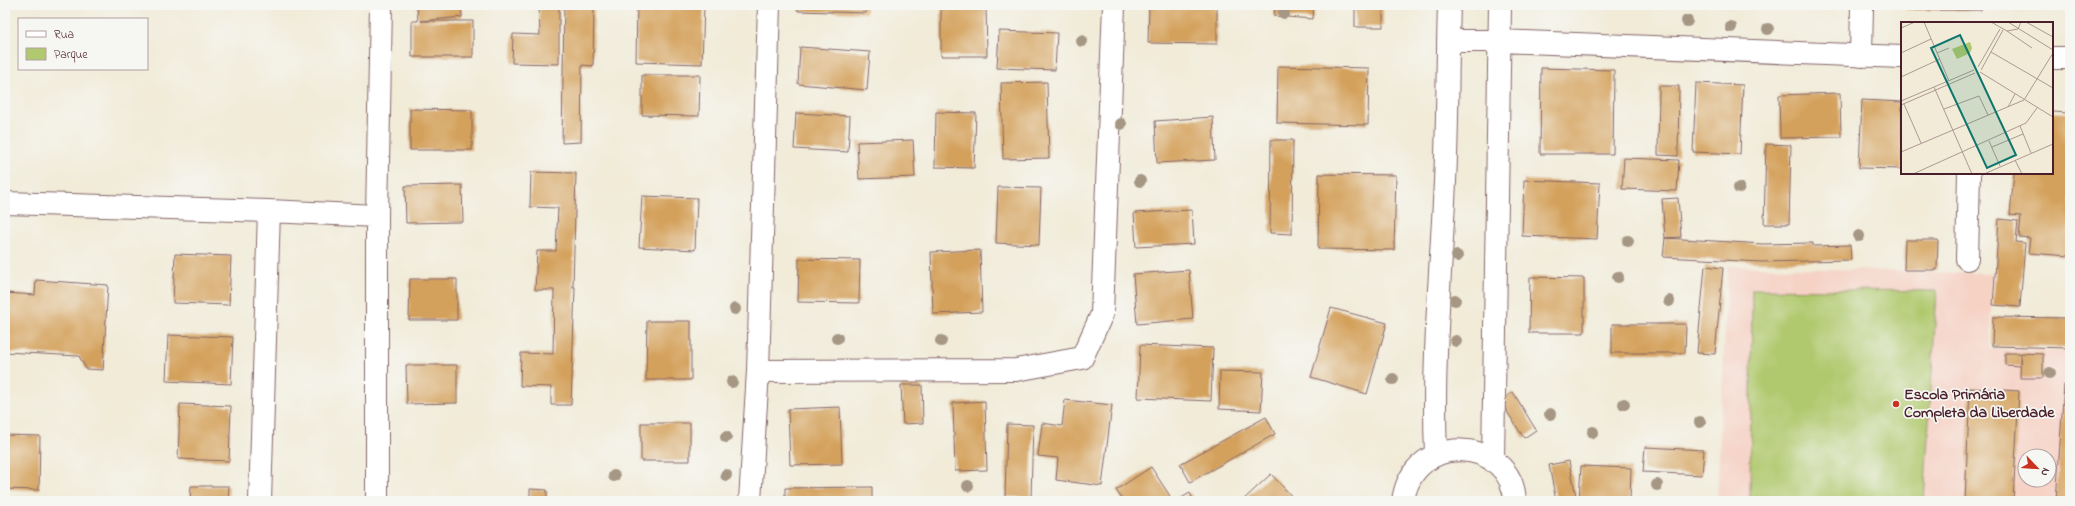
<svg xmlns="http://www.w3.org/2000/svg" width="2075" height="506" font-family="'Indie Flower',sans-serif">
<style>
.built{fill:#f6d2c5;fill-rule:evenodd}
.green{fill:#b0c96e;stroke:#7d744c}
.building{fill:#d4a15c}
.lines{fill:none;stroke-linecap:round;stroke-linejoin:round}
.minor-casing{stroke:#846668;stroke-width:24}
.minor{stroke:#fff;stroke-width:22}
.tree{fill:#a69784}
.poi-dot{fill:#c8321e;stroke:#f6f6f2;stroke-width:1.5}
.labels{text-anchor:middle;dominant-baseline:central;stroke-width:3.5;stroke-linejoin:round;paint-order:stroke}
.poi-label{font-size:16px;font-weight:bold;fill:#4a1f2b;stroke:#f6f6f2;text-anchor:start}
.inset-road{fill:none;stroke:#ae9993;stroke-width:1}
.view{fill:#0f766e;fill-opacity:0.15;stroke:#0f766e;stroke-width:2}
.inset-edge{fill:none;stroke:#4a1f2b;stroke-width:2}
</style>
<rect width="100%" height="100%" fill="#f6f6f2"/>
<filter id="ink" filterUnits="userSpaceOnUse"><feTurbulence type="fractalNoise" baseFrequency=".025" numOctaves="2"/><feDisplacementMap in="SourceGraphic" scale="8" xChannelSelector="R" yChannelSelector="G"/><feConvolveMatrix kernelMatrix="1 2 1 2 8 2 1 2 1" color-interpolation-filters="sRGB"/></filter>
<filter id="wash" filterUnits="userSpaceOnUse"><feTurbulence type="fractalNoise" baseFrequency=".012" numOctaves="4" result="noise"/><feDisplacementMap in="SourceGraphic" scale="16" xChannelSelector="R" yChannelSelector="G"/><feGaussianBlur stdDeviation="0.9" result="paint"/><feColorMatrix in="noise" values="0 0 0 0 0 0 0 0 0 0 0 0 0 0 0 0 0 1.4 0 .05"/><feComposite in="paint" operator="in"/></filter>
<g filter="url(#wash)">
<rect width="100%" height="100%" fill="#f1ebd8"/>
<path class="built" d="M1728 266 1992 274 1990 348 2070 352V501H1717ZM2025 456H2049V480H2025Z"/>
<path class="green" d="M1752 289 1937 291 1924 501H1750Z"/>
<g id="blocks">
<path class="building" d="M417 5H461L462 17 421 21H473V57H412V21H418Z
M559 5V64L512 63 513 34 540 35 539 6Z
M564 5H594L593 66 582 65 581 142 562 143Z
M637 5H704L702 64 636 62Z
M798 5H866V13L798 11Z
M906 5H934V7H906Z
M941 5H986L987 56H941Z
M1149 5H1217V44L1148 43Z
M1275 5H1314L1313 19 1274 16Z
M1355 5H1383V27H1355Z
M1906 5H1981V10H1906Z
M999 31 1057 33 1055 70 997 68Z
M800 47 870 52 867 90 798 84Z
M1278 66 1369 68 1368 125 1277 123Z
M1541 68 1614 70 1613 154H1540Z
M642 75H700L699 116 642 115Z
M1047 82 1049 158 1003 159 1001 83Z
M1696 83 1743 85 1740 154 1693 152Z
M1659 86H1679L1678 156 1658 155Z
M1840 93 1841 137 1780 138 1779 95Z
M1862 100 1902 102V169L1859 168Z
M410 109 472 110V150H410Z
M936 112 976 113 974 168 935 167Z
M2052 112 2070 113V256L2028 253 2030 238 2019 237 2021 216 2010 215 2014 173H2052Z
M796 113 850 116 848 152 794 149Z
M1213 117 1215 160 1157 163 1155 121Z
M913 140 915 177 859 179 857 142Z
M1271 140H1293L1292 234 1270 233Z
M1766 144 1791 145 1789 224H1764Z
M1624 158 1679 160 1677 191 1622 189Z
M531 172 576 173 573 287H575L571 405H551V387L520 386 521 353 553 354 554 290H535L537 251H556L558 208 530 207Z
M1319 174 1396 175 1394 250 1318 249Z
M1524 180 1600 183 1597 239 1522 236Z
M462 185 463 222 406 223 405 186Z
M998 187 1041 188 1039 245 996 243Z
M642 196 697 198 695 250 639 247Z
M1678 198 1681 237 1665 238 1662 199Z
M1192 210 1194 244 1136 247 1134 213Z
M1999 219 2018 221 2016 242 2025 243 2020 307 1993 305Z
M1665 238 1763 244 1813 243V246L1850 245 1851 260 1762 262 1663 257Z
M1905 240H1938L1937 270H1904Z
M980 250 982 312 933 314 931 252Z
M175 254 231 256 229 305 173 303Z
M799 259 860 260 859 303 798 302Z
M1705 266 1723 268 1715 354 1697 353Z
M1189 270 1193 319 1137 324 1133 274Z
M1530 277 1584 278V333H1529Z
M410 279H457V320H409Z
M36 280 108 285 103 370 86 369 79 356 5 352V293L35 295Z
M1331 308 1387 323 1367 394 1311 377Z
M1993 317 2070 318V348L1992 346Z
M647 321H691V380H646Z
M1612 324H1686L1685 353H1612Z
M168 335 233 337 231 384 166 381Z
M1140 345 1213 348 1211 401 1138 398Z
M2005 353H2020V366L2005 365Z
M2021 353 2043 354V378H2020Z
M406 365H457V403L407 404Z
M1220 371 1263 372 1261 411 1219 409Z
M901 385H922L923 423 903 424Z
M2064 385H2070V501H2056Z
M1970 388 2019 391 2013 501H1965Z
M1513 392 1536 430 1524 438 1500 401Z
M1065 400 1112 405 1102 486 1056 480 1058 458 1038 456 1042 423 1062 426Z
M985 401 987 470 955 471 953 403Z
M180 404 231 406 229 461 178 459Z
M840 407 842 464 790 465 788 409Z
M1266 417 1275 434 1190 482 1180 464Z
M641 423H690V461H641Z
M1007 424 1033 425 1031 497H1005Z
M5 435 40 436 39 490 5 489Z
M1645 447 1704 450 1702 475 1643 472Z
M1569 461 1577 501H1556L1549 465Z
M1581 466 1631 468 1630 501H1579Z
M1151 467 1170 496 1163 501H1123L1116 490Z
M1271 474 1296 501H1242Z
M191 486H229L228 501H190Z
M872 487V501H785V488Z
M530 489 547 490V501H530Z
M1190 493 1194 501H1176Z"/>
</g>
</g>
<g filter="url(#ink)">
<use href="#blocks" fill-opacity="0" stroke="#846668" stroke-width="1"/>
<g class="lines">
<defs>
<path id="minor" d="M1448 41H1498L1902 57
M1861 56 1862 5
M2052 58H2070
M5 203 269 211 377 216
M1967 259 1969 173
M758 371 1016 370 1082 358 1102 314 1114 5
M1436 454C1432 363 1441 272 1445 181 1448 122 1447 64 1449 5
M1493 461 1500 5
M260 501 269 211
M377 501V216L381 5
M750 501 758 371 769 5
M1403 501C1413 430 1512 437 1515 501"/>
</defs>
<use href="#minor" class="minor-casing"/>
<use href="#minor" class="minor"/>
</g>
<g class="tree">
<circle cx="1284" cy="13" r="6"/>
<circle cx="1687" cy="21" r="6"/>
<circle cx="1731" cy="27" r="6"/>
<circle cx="1768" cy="29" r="6"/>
<circle cx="1082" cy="41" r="6"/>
<circle cx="1121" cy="124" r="6"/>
<circle cx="1140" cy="181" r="6"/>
<circle cx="1739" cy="188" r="6"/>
<circle cx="1859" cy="236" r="6"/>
<circle cx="1628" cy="241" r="6"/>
<circle cx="1457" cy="256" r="6"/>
<circle cx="1618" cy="277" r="6"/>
<circle cx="1455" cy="300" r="6"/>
<circle cx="1669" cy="301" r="6"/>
<circle cx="735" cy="309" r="6"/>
<circle cx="837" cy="338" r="6"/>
<circle cx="941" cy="341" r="6"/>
<circle cx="1456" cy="341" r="6"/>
<circle cx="2050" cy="373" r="6"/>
<circle cx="1393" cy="379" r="6"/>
<circle cx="732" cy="382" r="6"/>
<circle cx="1624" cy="404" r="6"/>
<circle cx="1550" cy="414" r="6"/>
<circle cx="1700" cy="422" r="6"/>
<circle cx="1593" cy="432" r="6"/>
<circle cx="726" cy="437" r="6"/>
<circle cx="726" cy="475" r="6"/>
<circle cx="614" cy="476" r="6"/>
<circle cx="1657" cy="485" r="6"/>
<circle cx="968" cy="486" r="6"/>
</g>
</g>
<circle class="poi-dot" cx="1896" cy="404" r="4"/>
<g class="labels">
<g class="poi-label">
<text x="1904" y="395">Escola Primária<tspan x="1904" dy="18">Completa da Liberdade</tspan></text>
</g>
</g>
<g transform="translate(1901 22)">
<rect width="152" height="152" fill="#f1ebd8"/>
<path d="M69 20 71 26 69 31 56 37 51 27Z" fill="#b0c96e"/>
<path class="inset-road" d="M23 0 48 59M90 0 106 9 117 7 120 0M107 0 152 28M125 0 152 15M0 6 14 0M106 9 131 26M90 30 152 66M0 31 30 17M36 31 48 26M77 45 99 7M80 48 102 8M79 50 152 95M0 55 39 37M33 65 71 152M0 79 73 48M3 82 20 121M0 83 74 51M107 85 114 72M43 87 78 74 87 93M119 104 130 131M88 119 99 144M91 125 122 112M0 130 123 78 152 31M114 138 121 152M12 152 125 101 136 86M83 152 152 122"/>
<path class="view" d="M59 13 115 133 86 146 30 26Z"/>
<rect width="152" height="152" class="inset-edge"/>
</g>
<rect width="2075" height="506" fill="none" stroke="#f6f6f2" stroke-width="20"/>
<rect x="18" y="18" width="130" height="52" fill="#f6f6f2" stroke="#b1a0a2"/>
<rect x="26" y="31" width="20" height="6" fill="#ffffff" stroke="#b1a0a2"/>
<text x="54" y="38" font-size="12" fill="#4a1f2b">Rua</text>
<rect x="26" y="48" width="20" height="12" fill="#b0c96e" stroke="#b1a0a2"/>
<text x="54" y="58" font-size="12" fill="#4a1f2b">Parque</text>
<g transform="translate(2037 468) rotate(115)"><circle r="19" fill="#f6f6f2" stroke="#b1a0a2"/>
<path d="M0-3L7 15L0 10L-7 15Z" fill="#c8321e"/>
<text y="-6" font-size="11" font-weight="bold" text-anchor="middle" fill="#4a1f2b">N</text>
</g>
</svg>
